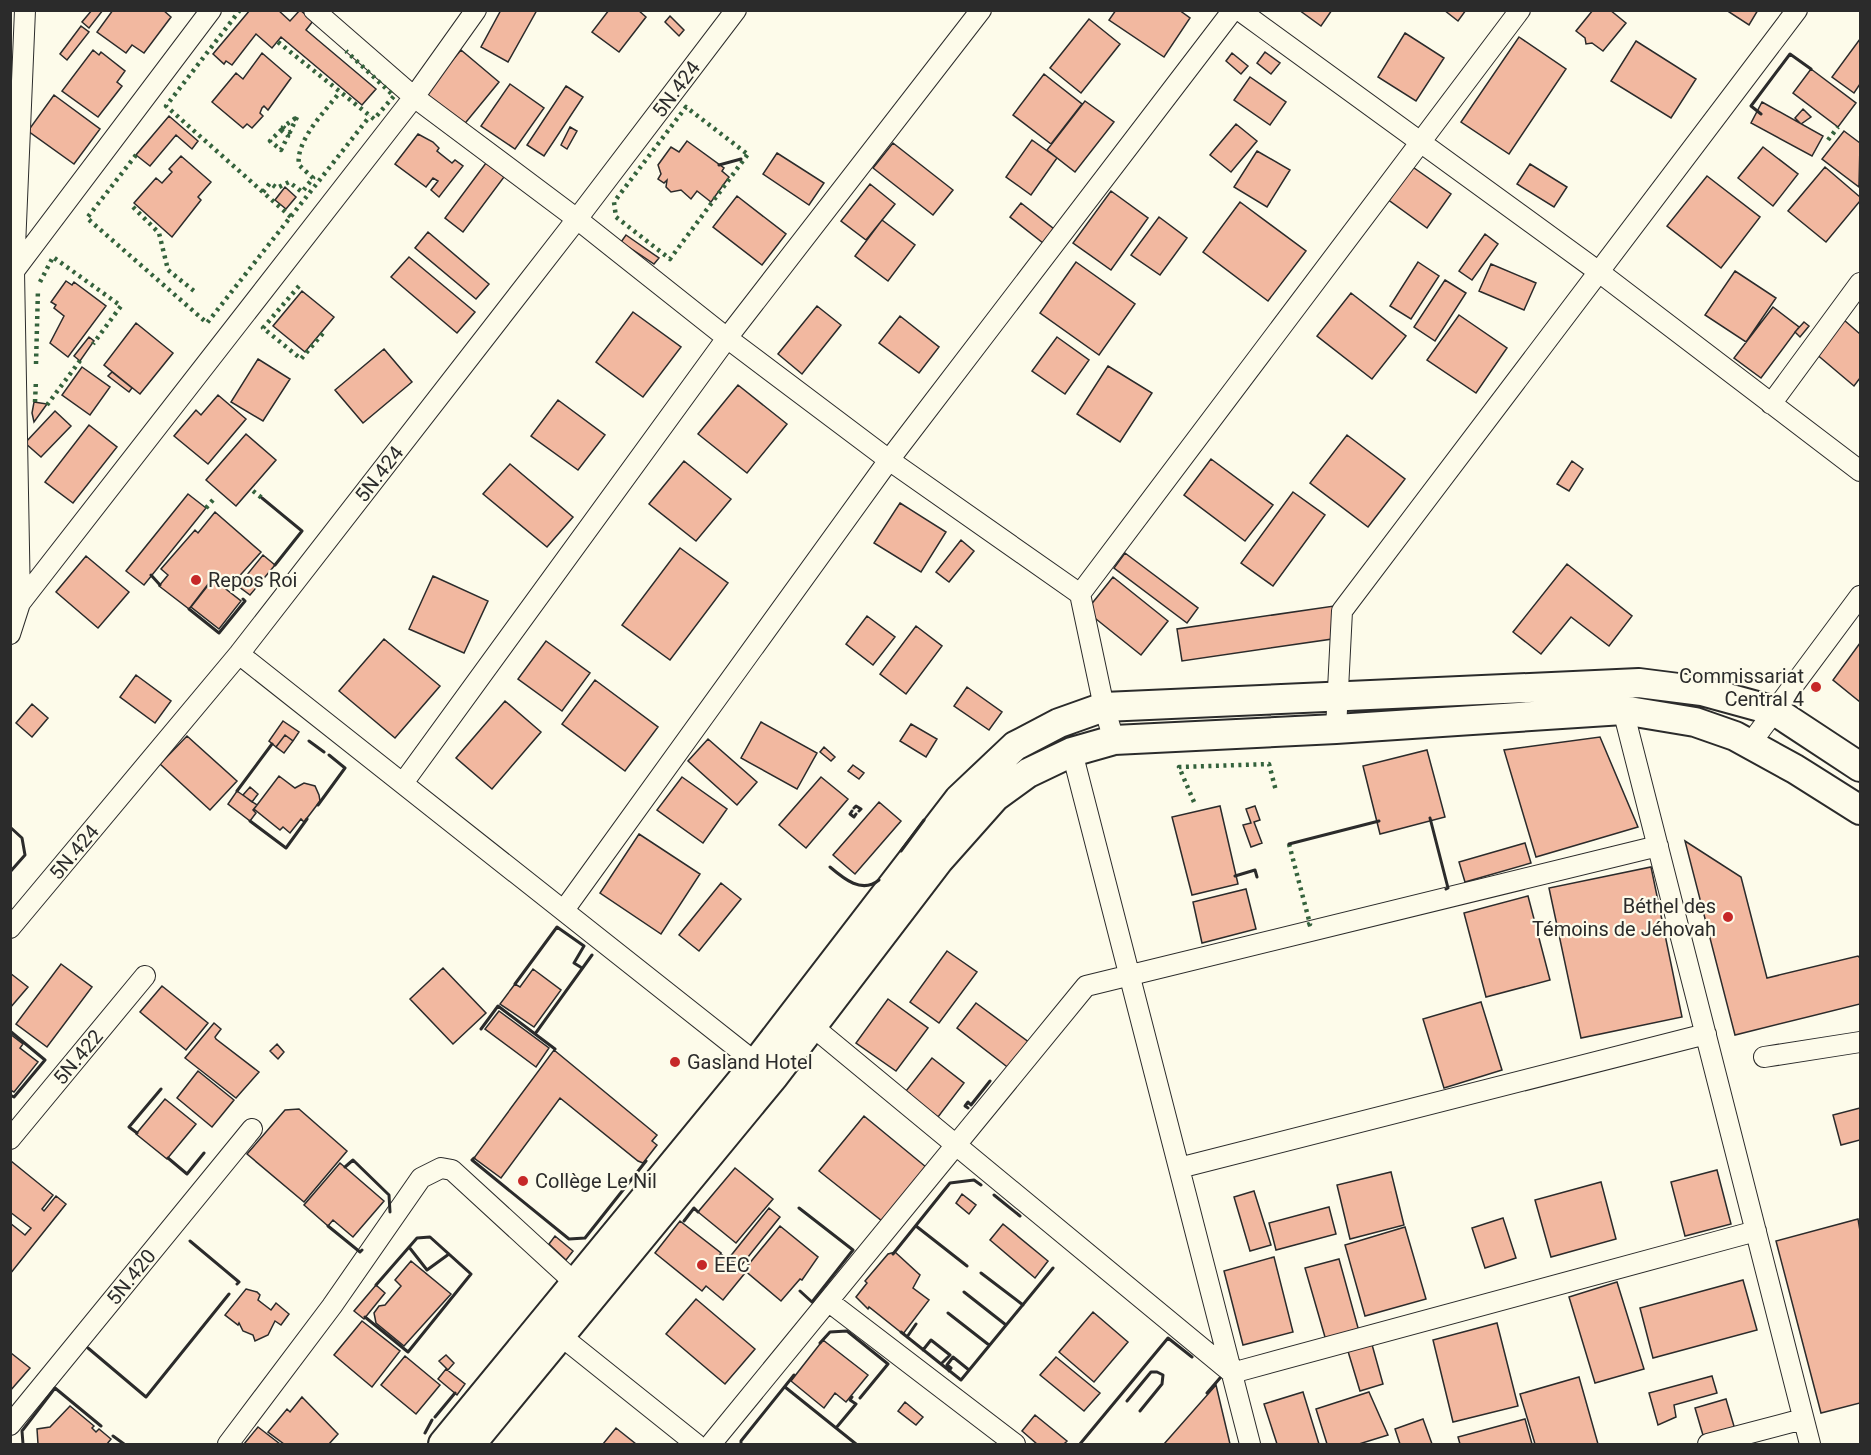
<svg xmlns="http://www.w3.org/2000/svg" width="1871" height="1455" font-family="Roboto,sans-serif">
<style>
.building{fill:#f2b8a0;stroke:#2b2b2b;stroke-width:1.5}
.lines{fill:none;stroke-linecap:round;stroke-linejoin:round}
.street-casing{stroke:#2b2b2b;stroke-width:22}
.secondary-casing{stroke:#2b2b2b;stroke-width:32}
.street{stroke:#fdfbea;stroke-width:20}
.secondary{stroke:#fdfbea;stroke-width:28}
.hedge{stroke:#34623c;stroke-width:4.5;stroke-dasharray:3 4.5;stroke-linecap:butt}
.wall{stroke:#2b2b2b;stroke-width:3}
.poi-dot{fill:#c62828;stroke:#fdfbea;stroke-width:2}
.labels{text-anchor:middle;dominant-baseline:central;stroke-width:4.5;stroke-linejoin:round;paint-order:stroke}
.street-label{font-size:20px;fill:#2b2b2b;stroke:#fdfbea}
.poi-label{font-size:20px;fill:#2b2b2b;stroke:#fdfbea;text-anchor:start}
</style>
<rect width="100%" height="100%" fill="#fdfbea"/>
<path class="building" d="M92 10H103L89 28 82 22Z
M113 10H163L171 17 144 53 132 45 126 53 97 32Z
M250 10H278L290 21 300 10 313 21 306 30 376 89 362 105 281 37 272 48 256 34 232 65 226 61 224 64 213 54Z
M501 10H537L508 62 481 47Z
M609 10H638L646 17 619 52 592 32Z
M1116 10H1179L1190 18 1164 57 1109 20Z
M1299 10H1332L1321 26Z
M1444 10H1466L1458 21Z
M1593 10H1610L1626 23 1603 51 1592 43 1586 44 1585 38 1576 31Z
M1726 10H1758L1749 25Z
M670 16 684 30 679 36 665 22Z
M1089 19 1120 44 1081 93 1050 68Z
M81 26 89 32 67 60 60 54Z
M1405 33 1444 58 1416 101 1378 77Z
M1519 37 1566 69 1509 154 1461 122Z
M1860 39V84L1854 93 1832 77Z
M1636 41 1696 79 1671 118 1611 81Z
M93 50 99 55 101 52 125 71 117 82 122 86 98 117 62 91Z
M461 50 499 82 462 127 423 95Z
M1265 52 1280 63 1271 74 1257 63Z
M262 53 291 78 268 110 264 106 262 108 260 113 263 116 252 128 247 124 243 128 212 102 236 73 243 79Z
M1232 53 1248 66 1241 74 1226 61Z
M1811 69 1856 103 1838 127 1793 93Z
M1044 74 1082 104 1051 144 1013 115Z
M1250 77 1286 102 1270 125 1234 100Z
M510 84 544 108 515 149 481 126Z
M566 86 583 97 544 156 527 145Z
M54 95 100 129 74 164 28 131Z
M1085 101 1114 122 1075 172 1047 150Z
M1762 102 1823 136 1812 156 1751 123Z
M1803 109 1811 117 1801 124 1795 118Z
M169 116 198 141 192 149 176 135 150 166 136 155Z
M1236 124 1257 141 1231 172 1210 155Z
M570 127 577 131 567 149 561 145Z
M1844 131 1860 143 1859 187 1822 159Z
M418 134 433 142 439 148 437 151 452 163 455 160 463 166 439 197 431 190 438 181 433 178 426 187 395 164Z
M1032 140 1057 158 1031 195 1006 177Z
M687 141 724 168 722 171 729 177 711 202 697 191 691 199 681 190 671 192 666 187 667 180 664 183 658 179 661 174 658 165 671 147 679 152Z
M893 143 953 190 933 215 873 168Z
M1763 147 1798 174 1773 206 1738 178Z
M1257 151 1290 170 1267 207 1234 187Z
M777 153 824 183 809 205 763 174Z
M181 156 211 182 198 197 201 200 172 237 134 203 156 178 162 183 172 172 169 169Z
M486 163 504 177 463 232 445 218Z
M1407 163 1451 194 1427 228 1383 196Z
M1530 164 1567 187 1554 207 1517 184Z
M1825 167 1860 197V201L1826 242 1788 211Z
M1707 176 1760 217 1721 268 1667 226Z
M870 184 895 204 866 240 841 221Z
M285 187 296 197 286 209 275 200Z
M1111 191 1148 218 1111 270 1073 243Z
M737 196 786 234 762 265 713 227Z
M1240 202 1306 251 1268 301 1203 252Z
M1021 203 1054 229 1043 243 1010 217Z
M1159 217 1187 238 1160 275 1131 255Z
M882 220 915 245 888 281 855 256Z
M428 232 489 284 476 299 415 248Z
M1485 234 1498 244 1472 280 1459 271Z
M626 235 659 258 654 264 621 242Z
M409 257 475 312 457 333 391 277Z
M1076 262 1135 304 1099 355 1040 313Z
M1418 262 1439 276 1411 319 1390 306Z
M1491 264 1536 283 1524 310 1479 291Z
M1735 271 1776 298 1746 342 1705 315Z
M1445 280 1466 293 1435 341 1414 327Z
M66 281 72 285 74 282 106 306 68 357 50 343 64 316 54 308 56 305 51 302Z
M302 291 334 317 305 352 273 326Z
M1351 293 1406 336 1372 379 1317 336Z
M817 306 841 325 802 374 778 354Z
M1773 307 1799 327 1761 378 1734 358Z
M633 312 681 347 643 397 596 362Z
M1459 315 1507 348 1476 393 1427 360Z
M900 316 939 347 919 373 879 343Z
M1844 320 1860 334V378L1854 386 1815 353Z
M1804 322 1809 326 1800 337 1795 332Z
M136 323 173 353 140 394 104 365Z
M89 337 94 341 80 361 74 356Z
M1057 337 1089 360 1065 394 1032 371Z
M384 349 412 382 363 423 335 390Z
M258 359 290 379 263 421 231 402Z
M1108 366 1152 393 1120 442 1077 414Z
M82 367 110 387 90 415 62 395Z
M112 372 132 388 129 392 108 376Z
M738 385 787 424 747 473 698 434Z
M218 395 246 419 208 464 174 436 196 410 201 415Z
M558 400 605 435 578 470 531 436Z
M34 402 47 404 34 422 32 413Z
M55 411 71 426 41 457 25 443Z
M89 425 117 447 73 503 45 482Z
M246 434 276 460 236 506 206 480Z
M1347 435 1405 479 1368 527 1310 483Z
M1211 459 1273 505 1245 541 1184 495Z
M684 461 731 499 696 541 649 504Z
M1572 461 1583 469 1569 491 1557 484Z
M510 464 573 517 547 547 483 494Z
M1293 492 1325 515 1273 586 1241 563Z
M188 494 206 508 144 585 126 571Z
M900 503 946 532 921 572 874 543Z
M215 512 261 552 234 582 227 576 220 584 212 579 189 609 159 586 168 575 161 569 195 530 198 533Z
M961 540 974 551 949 582 936 572Z
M680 548 728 583 670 660 622 625Z
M1125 553 1198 608 1187 623 1114 568Z
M263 555 275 565 250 595 238 586Z
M86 556 129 592 98 628 56 592Z
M1567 564 1632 616 1609 646 1571 617 1541 654 1513 632Z
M433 576 488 601 464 653 409 629Z
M1113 577 1168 621 1141 655 1086 611Z
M213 579 241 601 219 629 191 607Z
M1334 606 1339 638 1182 661 1177 629Z
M867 616 895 637 873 665 846 644Z
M916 626 942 646 906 694 880 674Z
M384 639 440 686 395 738 339 691Z
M546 641 590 673 562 711 518 679Z
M1860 643V702L1833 680Z
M136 675 171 701 155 723 120 697Z
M595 680 658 727 625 771 562 724Z
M967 687 1002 712 989 730 954 706Z
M505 701 541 732 492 789 456 758Z
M32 704 48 718 32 737 16 723Z
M283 721 299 732 293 741 285 735 276 747 269 741Z
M761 722 817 753 797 789 741 758Z
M911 724 937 739 926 757 900 741Z
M285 735 293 741 284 753 276 747Z
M187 736 237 781 210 810 160 764Z
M1600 737 1638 827 1536 857 1504 750Z
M708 739 757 782 737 805 688 761Z
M824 747 835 757 831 761 820 752Z
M1427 750 1445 817 1380 834 1363 766Z
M853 765 864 773 859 779 848 771Z
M279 776 295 788 304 783 315 786 319 795 320 801 304 822 301 819 290 833 283 827 280 830 254 809Z
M682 777 727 809 703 843 657 810Z
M821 777 848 799 806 848 779 825Z
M250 787 258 794 252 802 243 795Z
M237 791 257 805 253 810 256 813 250 821 228 804Z
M879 802 901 821 855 874 833 855Z
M1220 806 1238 884 1192 895 1172 817Z
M1255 806 1260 820 1254 822 1262 843 1251 847 1243 825 1251 823 1246 809Z
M639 834 700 874 661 934 600 893Z
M1685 841 1741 877 1767 978 1858 956 1860 958V1004L1735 1035Z
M1525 843 1531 863 1465 882 1459 862Z
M1651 867 1682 1017 1581 1038 1549 888Z
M721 883 741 899 699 951 679 935Z
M1246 889 1256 929 1202 943 1193 902Z
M1528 896 1550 980 1486 997 1464 913Z
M947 951 977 972 939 1023 910 1002Z
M61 964 92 987 47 1047 16 1024Z
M443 968 486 1013 453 1044 410 999Z
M533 969 561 990 534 1027 500 1004 515 984 520 987Z
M10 973 28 987 10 1008Z
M162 986 208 1023 186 1050 140 1012Z
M888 999 928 1028 896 1071 856 1043Z
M1481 1002 1502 1070 1444 1088 1423 1019Z
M976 1003 1030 1043 1010 1069 957 1028Z
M499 1011 549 1048 536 1067 485 1029Z
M214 1023 221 1029 215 1037 216 1039 259 1072 236 1098 185 1058Z
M10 1034 23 1044 20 1048 38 1062 14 1092 10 1090Z
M277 1044 284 1052 278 1059 270 1051Z
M554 1050 657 1135 652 1141 657 1145 643 1163 638 1161 560 1098 501 1178 474 1158Z
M932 1058 964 1083 938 1117 933 1113 931 1116 907 1098 910 1094 906 1091Z
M198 1071 234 1100 212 1127 177 1098Z
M165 1099 196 1124 167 1159 136 1134Z
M1860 1108V1140L1841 1145 1833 1115Z
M299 1109 347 1151 304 1202 247 1154 285 1110Z
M864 1116 926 1167 882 1221 819 1171Z
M11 1161 53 1195 42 1209 44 1211 56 1196 66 1204 10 1274V1223L25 1235 31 1228 10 1212Z
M340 1163 384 1201 353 1237 333 1220 328 1226 304 1205Z
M735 1168 773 1199 736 1243 698 1212Z
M1717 1170 1731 1224 1685 1236 1671 1182Z
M1391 1172 1404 1225 1350 1239 1337 1185Z
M1601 1182 1616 1239 1551 1257 1535 1200Z
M1254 1191 1271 1245 1250 1251 1234 1197Z
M962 1194 976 1205 969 1214 956 1203Z
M1329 1207 1336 1234 1276 1250 1269 1223Z
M769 1208 780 1217 740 1267 729 1258Z
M1503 1218 1516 1258 1485 1268 1472 1228Z
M1858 1219 1860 1231V1403L1821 1413 1776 1241Z
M680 1221 721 1253 719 1256 721 1254 745 1273 723 1300 706 1286 702 1291 655 1253Z
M1003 1224 1048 1261 1035 1278 990 1240Z
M780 1226 818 1257 802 1280 800 1279 781 1301 744 1270Z
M1405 1227 1426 1299 1365 1316 1345 1245Z
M555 1236 573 1251 566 1260 549 1244Z
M895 1252 920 1275 913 1288 929 1300 903 1334 869 1307 868 1309 856 1297 867 1283 865 1281 888 1254Z
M1274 1257 1293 1332 1243 1345 1224 1271Z
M1339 1259 1360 1335 1327 1344 1305 1268Z
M411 1261 451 1294 404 1346 376 1323 374 1313 379 1306 385 1305 401 1286 395 1280Z
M1743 1280 1757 1330 1653 1358 1640 1308Z
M1617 1282 1644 1369 1595 1383 1569 1297Z
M376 1285 385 1293 364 1319 354 1311Z
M246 1289 257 1292 260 1295 258 1300 271 1310 276 1303 289 1314 281 1325 275 1321 268 1335 255 1341 253 1335 243 1331 239 1323 238 1325 225 1315Z
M696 1299 755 1349 725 1384 666 1334Z
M1093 1312 1128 1342 1094 1382 1059 1352Z
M362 1321 400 1351 372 1387 334 1355Z
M1497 1323 1518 1406 1453 1422 1433 1340Z
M823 1340 868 1375 846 1402 835 1393 824 1408 791 1381Z
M1371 1341 1383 1384 1360 1391 1347 1348Z
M11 1353 30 1368 10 1391V1353Z
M446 1355 454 1363 448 1370 439 1361Z
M405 1356 440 1385 416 1414 381 1385Z
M1056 1357 1100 1393 1084 1411 1040 1375Z
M446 1369 465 1384 457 1395 438 1379Z
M1712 1376 1717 1393 1674 1405 1676 1417 1658 1425 1649 1393Z
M1579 1377 1598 1444H1535L1520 1394Z
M1216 1385 1230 1444H1164Z
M1303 1392 1319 1444H1277L1264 1404Z
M1369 1392 1388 1435 1359 1444H1327L1316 1409Z
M302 1397 338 1434 329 1444H284L268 1432 287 1409 290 1412Z
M1726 1399 1736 1433 1705 1442 1695 1408Z
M905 1402 923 1417 916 1425 898 1411Z
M70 1406 94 1426 92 1428 96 1432 99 1429 111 1439 107 1444H38L37 1429 50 1427Z
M1035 1415 1067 1441 1064 1444H1037L1022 1431Z
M1423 1419 1432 1444H1400L1395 1429Z
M1525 1419 1532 1444H1460L1458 1437Z
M258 1427 280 1444H244Z
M616 1428 636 1444H603Z"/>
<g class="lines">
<defs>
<path id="street" d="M314 10 414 97 577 219 727 338 889 460 1080 594 1104 707 1114 740
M1239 10 1599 272 1860 471
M14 271 211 10
M1771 404 1860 283
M1080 594 1520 10
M20 603 414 97 476 10
M10 634 20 603 14 271 25 10
M239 654 756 1063
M1623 710 1810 1444
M1336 729 1342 611 1797 10
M1750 744 1860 596
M1072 752 1250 1444
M403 783 727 338 981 10
M564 910 889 460 1233 10
M10 928 239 654 577 219 736 10
M812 1026 1232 1373 1756 1231
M1764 1057 1860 1042
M10 1139 145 976
M1179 1168 1706 1034
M828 1301 1015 1444
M551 1328 696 1444
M10 1425 252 1129
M228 1444 332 1306 421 1178 441 1168 452 1170 574 1282
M711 1444 1086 986 1658 846
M1708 1444 1803 1419"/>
<path id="secondary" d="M443 1444 756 1063 959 799 1015 746 1059 723 1104 707 1639 683 1702 691 1775 711 1860 767
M471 1444 774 1076 939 860 995 797 1028 773 1072 752 1114 740 1336 729 1623 710 1695 722 1735 736 1795 769 1860 810"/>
</defs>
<use href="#street" class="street-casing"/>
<use href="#secondary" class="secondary-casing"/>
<use href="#street" class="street"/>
<use href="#secondary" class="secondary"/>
<path class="hedge" d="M240 10 166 106 291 217
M278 42 374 119 394 96 346 51
M297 117 290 132 283 127Z
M281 130 288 136 281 150 270 141Z
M1828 140 1838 127
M746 153 686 107 614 202 616 217 670 259 748 154
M136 155 87 218 207 323 370 116
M263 192 270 183 277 188 289 182 302 192 313 178 299 165C295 141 326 110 340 92
M133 207 159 233 168 270 194 291
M40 282 53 257 121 306 93 344
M299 286 263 328 301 359 324 332
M36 364 38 289
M35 402 36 380
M47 405 82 358
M253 491 262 498
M206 508 213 500
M1194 802 1179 767 1269 764 1276 791
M1289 844 1310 924 1307 925"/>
<path class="wall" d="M1761 114 1751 106 1790 54 1811 69
M719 165 741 159
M262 498 302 531 275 565
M151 575 160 585
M189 609 219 633 245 601 243 599
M309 741 324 752
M237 791 272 744
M318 805 345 768 329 755
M854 808 856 806 861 809 859 811
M852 811 850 814 854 817 856 814
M1430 818 1448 888 1446 889
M250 821 286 848 307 819
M10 827 22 838 25 855 10 872
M1289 844 1379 821
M901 851 924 820
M830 867C844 879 862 894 879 880
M1235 876 1255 870 1257 877
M515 984 557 927 584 946 574 963 582 968
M481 1029 498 1006 555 1049
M10 1031 45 1060 14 1097 10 1095
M535 1034 592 955
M968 1108 965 1106 968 1102 971 1105 990 1081
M137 1133 129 1127 161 1089
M168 1158 187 1174 204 1153
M474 1158 472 1160 569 1239 585 1238 646 1161
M345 1167 353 1160 389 1195 390 1212
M994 1195 1020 1216
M799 1208 853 1250 812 1302 800 1291
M684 1221 694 1208 698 1212
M328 1226 360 1252 362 1250
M916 1226 967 1266
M190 1241 239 1282 237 1284
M409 1247 427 1270 449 1254
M893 1254 950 1183 974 1180 981 1185
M981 1273 1023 1305
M964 1292 1006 1325
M948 1313 989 1345
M365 1317 408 1352 471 1274 430 1237 417 1238 376 1285
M901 1332 961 1380 1053 1268
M907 1337 916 1324
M820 1343 830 1332 847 1331 888 1364 860 1398
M88 1348 146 1397 229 1294
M923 1350 931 1340 950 1355 941 1364
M949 1371 951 1368 947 1365 953 1357 969 1370
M785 1387 856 1444
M1207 1393 1220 1378
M1127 1401 1151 1372H1157L1163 1375 1162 1384 1140 1411
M435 1417 455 1393
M836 1428 856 1404 850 1400 852 1397
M425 1433 432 1420
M113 1436 124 1444
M23 1444 22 1431 55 1388 101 1426
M741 1444V1441L794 1375
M1080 1444 1168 1338 1192 1357"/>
</g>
<g class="poi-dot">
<circle cx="196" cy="580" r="6"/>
<circle cx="1816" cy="687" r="6"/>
<circle cx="1728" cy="917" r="6"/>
<circle cx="675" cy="1062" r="6"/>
<circle cx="523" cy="1181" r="6"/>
<circle cx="702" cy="1265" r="6"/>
</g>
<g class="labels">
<g class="street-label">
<text transform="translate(676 89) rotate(-53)">5N.424</text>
<text transform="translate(379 474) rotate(-52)">5N.424</text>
<text transform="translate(74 852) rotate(-50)">5N.424</text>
<text transform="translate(78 1057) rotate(-50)">5N.422</text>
<text transform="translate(131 1277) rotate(-51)">5N.420</text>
</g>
<g class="poi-label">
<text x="208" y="580">Repos Roi</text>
<text x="1804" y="676" text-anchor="end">Commissariat<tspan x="1804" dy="23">Central 4</tspan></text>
<text x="1716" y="906" text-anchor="end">Béthel des<tspan x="1716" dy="23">Témoins de Jéhovah</tspan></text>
<text x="687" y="1062">Gasland Hotel</text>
<text x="535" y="1181">Collège Le Nil</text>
<text x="714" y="1265">EEC</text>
</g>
</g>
<rect width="1871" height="1455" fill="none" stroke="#2b2b2b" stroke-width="24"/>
</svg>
